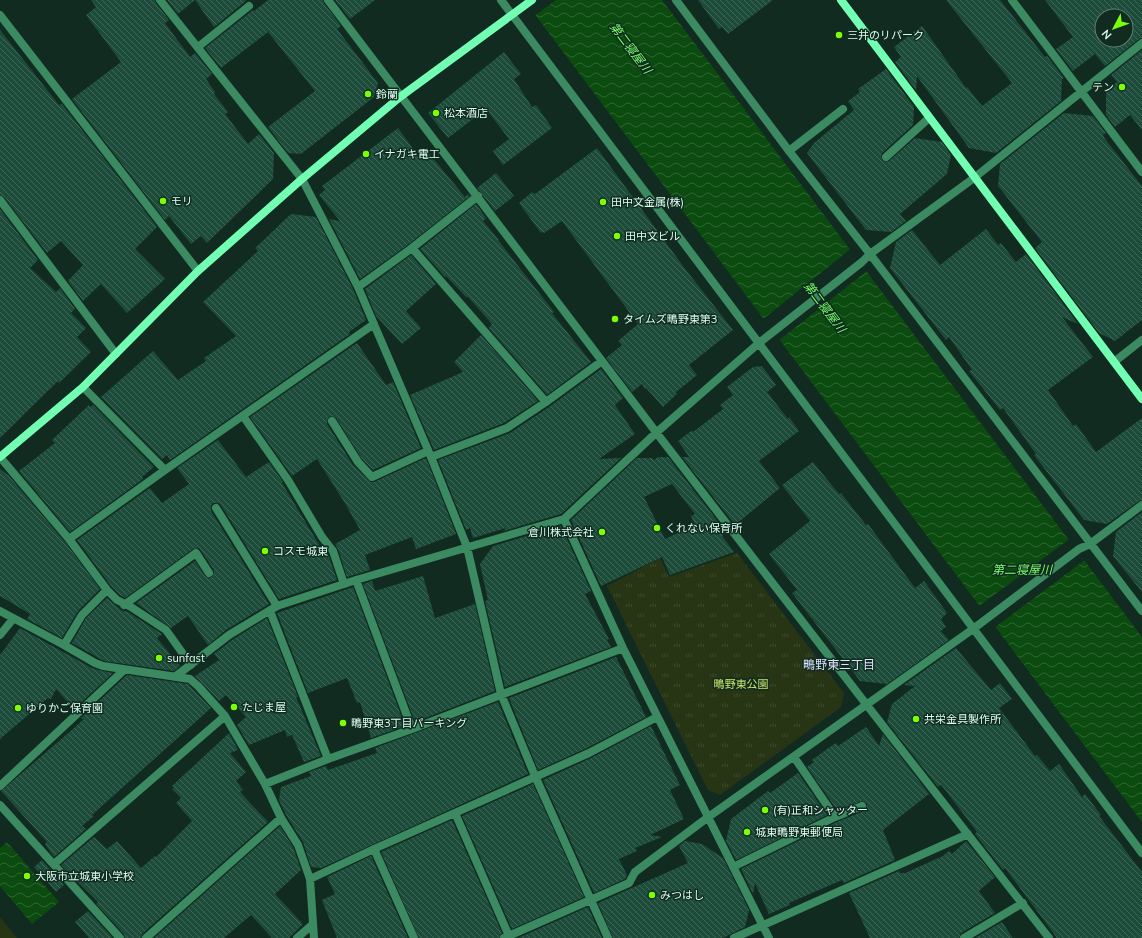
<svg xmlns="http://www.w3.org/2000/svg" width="1142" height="938" font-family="Mulish,'Noto Sans JP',sans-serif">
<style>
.park{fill:url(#park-tufts)}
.pitch{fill:#283514}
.water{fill:url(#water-waves)}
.pier{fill:#112b21}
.building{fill:url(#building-back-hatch);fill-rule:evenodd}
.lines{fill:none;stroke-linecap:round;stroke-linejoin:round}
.lane{stroke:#3c8a61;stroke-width:8}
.street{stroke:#3c8a61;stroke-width:8}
.secondary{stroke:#72ffb3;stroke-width:8}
.poi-dot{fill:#7bff07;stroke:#112b21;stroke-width:1.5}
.labels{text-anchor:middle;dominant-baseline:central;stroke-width:3;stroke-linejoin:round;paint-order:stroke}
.poi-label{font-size:11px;fill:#dbffef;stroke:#112b21;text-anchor:start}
.park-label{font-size:11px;fill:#cbe265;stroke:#112b21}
.water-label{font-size:12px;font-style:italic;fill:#79ff69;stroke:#112b21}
.neighbourhood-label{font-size:12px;fill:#dde4ff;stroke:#112b21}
</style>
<defs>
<pattern id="park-tufts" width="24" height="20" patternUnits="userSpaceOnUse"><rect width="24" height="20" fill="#283514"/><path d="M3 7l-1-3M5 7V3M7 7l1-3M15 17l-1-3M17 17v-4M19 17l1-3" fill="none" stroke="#3c492b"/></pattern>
<pattern id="water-waves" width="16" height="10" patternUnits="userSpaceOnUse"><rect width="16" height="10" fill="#0b4b0f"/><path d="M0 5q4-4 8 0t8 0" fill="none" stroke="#2e6632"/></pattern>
<pattern id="building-back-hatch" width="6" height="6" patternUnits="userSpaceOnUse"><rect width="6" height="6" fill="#1d4c3b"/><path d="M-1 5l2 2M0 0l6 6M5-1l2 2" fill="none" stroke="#3d6758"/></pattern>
</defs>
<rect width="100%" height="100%" fill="#112b21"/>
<path class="park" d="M737 553 844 693 841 707 720 795 708 790 607 586 660 558 669 577Z"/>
<path class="pitch" d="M0 917 17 938H0Z"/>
<path class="water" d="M524 0H662L1142 637V822Z
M7 842 59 902 32 924 0 886V848Z"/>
<path class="pier" d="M522 0H556L534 16Z
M852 248 868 270 778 341 762 320Z
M1071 538 1086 559 994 628 978 607Z"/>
<path class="building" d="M91 0H155L156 3 169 20 165 23 190 57 195 53 212 74 206 79 215 92 214 94 228 112 225 114 248 144 259 134 274 153 273 179 207 243 201 236 191 244 169 216 165 220 72 99 121 62 86 15 96 7Z
M167 0H245L246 1 214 27 195 0 178 14Z
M268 0H323L324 3 341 26 337 29 378 83 374 97 301 154 288 153 268 127 315 91 268 32 221 68 205 48 253 10 254 11Z
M335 0H375L350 19Z
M698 0H773L728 34 722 27 719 29Z
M946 0H1000L1045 57 1047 56 1064 78 1062 79 1061 101 996 153 969 148 917 76 916 90 895 62 901 57 894 47 922 26 966 88 967 87 982 106 1012 83Z
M1045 0H1142V38L1139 39 1105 66 1095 54 1073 71 1056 49 1073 37ZM1102 16H1126V40H1102Z
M0 30 59 105 62 104 157 227 135 249 165 279 127 313 101 284 83 301 68 281 83 265 61 241 47 253 4 197 0 195Z
M1142 50V130L1130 115 1115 127 1106 115V90L1117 82 1111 75Z
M504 52 521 74 514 79 532 107 536 105 552 128 503 165 493 151 509 139 486 109 448 138 428 113Z
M886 69 914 107 913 125 882 153 881 156 882 160 885 162 889 161 915 138 942 142 951 155 947 174 900 214 906 221 891 232 866 230 807 153 814 143 854 110 848 101 860 92 858 89Z
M1064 113 1093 116 1106 133 1103 135 1105 139 1142 186V320L1115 341 1099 333 1035 248 1042 242 998 186 1000 164Z
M398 128 419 157 427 151 465 197 468 194 470 196 409 244 360 279 329 219 340 221 319 195 325 190 322 186Z
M597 148 686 270 733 330 689 365 697 375 675 393 677 394 663 407 646 388 645 389 642 384 632 392 606 358 622 345 618 341 638 324 562 221 544 233 542 232 541 233 519 203 532 192 535 194Z
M496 173 514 196 495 211 477 188Z
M476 204 486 218 483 221 499 240H498L554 312 552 313 591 362 547 395 489 328 492 324 468 297H466L446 276 445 277 420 249Z
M0 209 38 260 30 268 56 292 60 288 75 309 71 313 86 328 77 337 91 352 59 383 58 381 0 438Z
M291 214 316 217 353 289 366 320 349 332 350 334 170 460 167 455 162 459 101 397 153 351 178 380 206 361 204 358 236 336 203 302 258 251 255 248Z
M986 229 998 245 1001 243 1016 262 1026 254 1078 324 1062 317 1093 357 1048 390 1073 426 1076 424 1096 452 1142 418V500L1139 501 1107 524 1084 520 1034 455 1036 454 1003 408 1000 410 969 371 972 370 949 337 946 340 890 268 896 242 912 230 940 265Z
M411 255 436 284 406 311 421 328 402 344 376 316 365 289Z
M481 335 538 401 504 423 434 450 410 395 463 372 454 362Z
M357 343 386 385 393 382 421 448 373 470 362 459 336 418 332 416 329 417 327 421V424L353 465 371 482H374L426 458 456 534 416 549 412 537 365 555 370 570 347 577 338 549 335 544 360 530 346 505 317 459 292 476 250 417Z
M762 366 776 385 767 392 788 419 789 417 799 431 759 461 780 488 735 525 682 457H689L678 441 691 431 693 432 723 409 720 405 733 395 727 387 753 367Z
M601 369 623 398 615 405 635 434 599 459 621 458 561 514 504 531 506 528 473 538 470 528 466 530 438 460 510 433 549 407Z
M89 405 90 407 93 405 154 467 142 477 143 479 70 532 19 471 55 443 52 440Z
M218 440 246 477 269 462 283 482 282 483 323 551 325 550 328 554 337 580 279 599 221 505 218 503H213L211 506V511L269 604 226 630 208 645 188 616 171 628 136 603 195 561 205 576 209 578 212 577 214 573V570L199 548 193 549 125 598 120 595 111 586 77 540 150 488 162 503 189 484 177 468Z
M658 457H668L726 532 722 536 734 552 670 575 662 557 601 586 571 520 637 458H652L654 460ZM672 484 695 514 691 516 695 525 665 539 644 497Z
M813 462 839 494 841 493 866 525 868 524 915 588 924 581 947 613 941 619 946 627 941 631 949 640 887 684 860 681 792 593 797 590 769 554 810 521 782 485Z
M0 469 9 476 65 542 100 589 78 611 62 638 27 619 30 614 0 596Z
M1142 512V592L1113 556 1116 532Z
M561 526 591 591 585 594 609 639 607 640 611 647 505 687 485 601 488 600 480 564 493 546Z
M423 576 435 618 475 604 495 691 415 722 363 584 372 581 375 591Z
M353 587 405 726 371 738 360 702 357 703 347 678 308 693 277 613Z
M107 598 121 610 128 612 162 634 157 638 180 666 174 671 104 661 72 643 86 618Z
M267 618 298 697H296L321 756 304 762 292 735 287 737 285 730 249 745 237 725 246 717 226 695 219 701 195 676 219 660 214 654 232 640Z
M20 628 92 668 102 671 113 673 74 709 56 689 51 699 48 698 0 739V655Z
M956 648 991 690 1000 683 1012 699 999 708 1035 756 1037 755 1050 771 1059 764 1082 797 1085 794 1101 815 1099 816 1142 872V938H1057L1005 868 1003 870 975 834 977 832 946 791 941 785 938 787 887 722 892 704 915 686 904 685Z
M616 657 646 717 587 748 538 770 509 698Z
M127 675 188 684 211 708 92 815 94 816 82 826 86 829 54 857 45 844 47 842 1 791 73 729 84 719 81 718Z
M498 702 528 774 321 868 311 867 303 842 286 815 279 800 281 787 311 776 309 772 326 766 328 770 377 753 375 748Z
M651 726 680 785 670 790 684 819 650 835 662 837 635 848 637 851 619 859 627 875 625 879 594 893 543 780 591 758Z
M866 727 879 746 883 734 929 794 883 830 895 860 844 883 842 880 789 903 790 905 769 914 755 883 753 894 741 869 837 822 866 810 867 804 862 801 837 810 807 767 814 762 812 760 827 749 836 743 838 746Z
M229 733 238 750 230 753 246 772 236 781 243 790 240 792 268 822 142 934 141 938H125L124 934 96 904 98 902 61 865 94 837 107 849 117 841 141 868 155 856 156 857 192 821 176 803 181 798 172 789 174 788 172 786Z
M798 773 827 815 736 860 726 841 731 819 768 791 770 793Z
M533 784 584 897 512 929 462 816Z
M452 820 502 933 499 938H419L381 852Z
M280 826 293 847 301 870 275 894 303 924 289 938H272L251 915 224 938H154Z
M685 841 702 844 723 858 749 910 745 927 723 938H613L598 903 688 863 679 846Z
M966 841 995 877 979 891 995 913 961 933 959 938H870L849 893 899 871 900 873H905L943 856 949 851 952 854Z
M371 856 408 938H337L322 900 335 894 327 877Z
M42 860 64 885 56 892 34 867Z
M588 907 602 938H518Z
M88 911 113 938H89L75 922Z
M1002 922 1013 938H975Z"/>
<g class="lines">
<path class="lane" d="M198 47 249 6
M789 151 843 109
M243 416 288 480 322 537 333 551 344 584
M216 508 277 606
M124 605 196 553 209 573"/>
<path class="street" d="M160 0 302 179 358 287 431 457 467 547 501 694 535 776 608 938
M328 0 662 440 873 713 1049 938
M501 0 1142 853
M676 0 789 151 870 254 1142 611
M1012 0 1142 172
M0 15 198 271
M886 157 929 118
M0 200 116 354
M412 248 546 402
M358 287 412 248 478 196
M1114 362 1142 340
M83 387 165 470
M332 421 358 462 372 477 428 451
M0 457 69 539 107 590 117 600 131 607 166 630 191 665
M431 457 507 428 546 402 602 361
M564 519 623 648 769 938
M69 539 165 470 374 324
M356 580 412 729
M0 611 64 645 95 663 103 666 190 679 198 686 225 716 265 784 281 818 298 845 310 879 314 938
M270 611 328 759
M0 635 13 619
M64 645 82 615 107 590
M176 676 229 635 277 606 356 580 564 519 657 432 759 343 862 262 870 254 974 178 1142 43
M265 784 328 759 412 729 623 648
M0 786 124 670
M0 805 120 938
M455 813 509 936
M835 817 862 806
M374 849 414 938
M54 864 225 716
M733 867 835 817 794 757
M310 879 374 849 589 753 657 717
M146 938 281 818
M297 938 313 924
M504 938 629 883 635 872 707 818 973 629 1079 549 1090 544 1142 505
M734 938 968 834
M964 938 1023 903"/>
<path class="secondary" d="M841 0 1142 399
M0 457 83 387 198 271 302 179 400 97 532 0"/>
</g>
<g class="poi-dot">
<circle cx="839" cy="35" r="4"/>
<circle cx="1122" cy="87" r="4"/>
<circle cx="368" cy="94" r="4"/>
<circle cx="436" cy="113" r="4"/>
<circle cx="366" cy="154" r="4"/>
<circle cx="163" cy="201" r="4"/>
<circle cx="603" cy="202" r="4"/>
<circle cx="617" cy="236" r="4"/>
<circle cx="615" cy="319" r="4"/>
<circle cx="657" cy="528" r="4"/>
<circle cx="602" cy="532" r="4"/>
<circle cx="265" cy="551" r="4"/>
<circle cx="159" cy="658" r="4"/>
<circle cx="234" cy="707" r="4"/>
<circle cx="18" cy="708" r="4"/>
<circle cx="916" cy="719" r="4"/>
<circle cx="343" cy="723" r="4"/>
<circle cx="765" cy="810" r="4"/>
<circle cx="747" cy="832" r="4"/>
<circle cx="27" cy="876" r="4"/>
<circle cx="652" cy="895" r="4"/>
</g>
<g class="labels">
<g class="poi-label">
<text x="847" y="35">三井のリパーク</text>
<text x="1114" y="87" text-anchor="end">テン</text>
<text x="376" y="94">鈴蘭</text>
<text x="444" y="113">松本酒店</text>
<text x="374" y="154">イナガキ電工</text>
<text x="171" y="201">モリ</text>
<text x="611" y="202">田中文金属(株)</text>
<text x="625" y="236">田中文ビル</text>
<text x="623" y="319">タイムズ鴫野東第3</text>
<text x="665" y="528">くれない保育所</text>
<text x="594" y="532" text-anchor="end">倉川株式会社</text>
<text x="273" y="551">コスモ城東</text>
<text x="167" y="658">sunfast</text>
<text x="242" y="707">たじま屋</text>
<text x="26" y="708">ゆりかご保育園</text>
<text x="924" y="719">共栄金具製作所</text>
<text x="351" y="723">鴫野東3丁目パーキング</text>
<text x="773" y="810">(有)正和シャッター</text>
<text x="755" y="832">城東鴫野東郵便局</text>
<text x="35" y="876">大阪市立城東小学校</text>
<text x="660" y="895">みつはし</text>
</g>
<g class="park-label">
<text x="741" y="684">鴫野東公園</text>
</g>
<g class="water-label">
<text transform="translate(631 48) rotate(53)">第二寝屋川</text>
<text transform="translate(825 307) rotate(53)">第二寝屋川</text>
<text x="1022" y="569">第二寝屋川</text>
</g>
<g class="neighbourhood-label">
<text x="839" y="664">鴫野東三丁目</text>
</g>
</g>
<g transform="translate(1114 28) rotate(229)"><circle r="19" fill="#112b21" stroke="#628073"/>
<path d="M0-3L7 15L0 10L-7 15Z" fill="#7bff07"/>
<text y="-6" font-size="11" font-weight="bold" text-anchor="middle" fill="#dbffef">N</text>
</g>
</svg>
